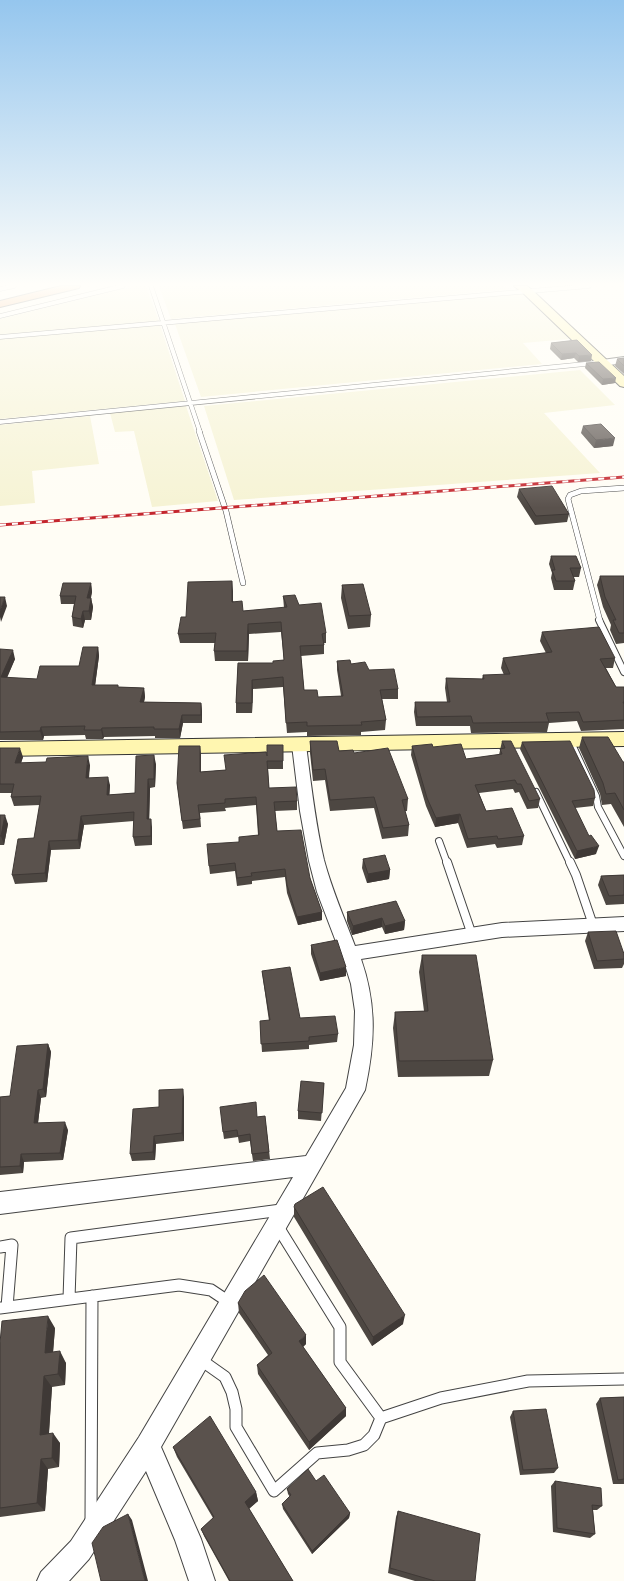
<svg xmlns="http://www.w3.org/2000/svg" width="624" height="1581" font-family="'Crimson Pro',serif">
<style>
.farmland{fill:#f6f3d4}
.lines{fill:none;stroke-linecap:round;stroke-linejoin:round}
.lane-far4-casing{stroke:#444;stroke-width:5}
.lane-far3-casing{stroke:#444;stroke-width:6}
.lane-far2-casing{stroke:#444;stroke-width:8}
.lane-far1-casing{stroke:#444;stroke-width:10}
.lane-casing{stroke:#444;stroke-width:13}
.street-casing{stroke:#444;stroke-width:2}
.secondary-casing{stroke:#333;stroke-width:2}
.highway-casing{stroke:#222;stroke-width:2}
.lane-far4{stroke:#fff;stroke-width:4}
.lane-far3{stroke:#fff;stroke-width:5}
.lane-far2{stroke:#fff;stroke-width:6}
.lane-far1{stroke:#fff;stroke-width:8}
.lane{stroke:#fff;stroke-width:11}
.street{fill:#fff;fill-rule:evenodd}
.secondary{fill:#fff6b0;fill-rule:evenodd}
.highway{fill:#f5a25d;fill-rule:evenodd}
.rail-casing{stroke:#c4262e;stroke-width:3}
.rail{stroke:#fff;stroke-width:2;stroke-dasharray:6;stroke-linecap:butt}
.wall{fill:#4d4742}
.shaded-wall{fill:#3f3936}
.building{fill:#5a524d;stroke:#3f3936}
</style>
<rect width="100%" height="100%" fill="#fffdf5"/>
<path class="farmland" d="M134 286H146L159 321 0 335V319Z
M159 286H502L513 289 171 319Z
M522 294 569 339 523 343 542 364 201 397 175 324Z
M160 325 185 401 0 419V339Z
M580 370 615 405 544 413 600 473 234 500 204 406Z
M186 406 218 501 152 507 134 431 115 432 110 413Z
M90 416 99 464 32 471 35 503 0 506V425Z"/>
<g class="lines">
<defs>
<path id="lane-far4" d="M151 286 200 432
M0 289 14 286
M0 316 123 286
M0 337 589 286
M0 422 595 363"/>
<path id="lane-far3" d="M199 431 226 511 243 583
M600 621 568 499 570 495 581 491 624 488"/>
<path id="lane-far2" d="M599 620 624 672
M570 740 596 796 598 807 624 856
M536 792 570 863
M439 841 447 863"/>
<path id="lane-far1" d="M447 862 472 935
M570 862 576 875 593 925"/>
<path id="lane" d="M278 1227 340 1327V1362L381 1418
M0 1247 12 1245 7 1307
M69 1299 71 1238 281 1210
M0 1308 179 1285 211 1290 229 1302
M201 1360 225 1377 232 1392 236 1409V1427L274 1491 317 1453 348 1450 364 1445 374 1435 381 1418 441 1398 528 1381 624 1379
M91 1520 92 1296"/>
<path id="street" d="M624 357V363L602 366 598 363 602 360Z
M299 740 304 742 306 745C311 783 315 822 324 860 332 890 344 917 355 946L502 923 624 917V931L502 937 361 959C377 1005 375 1043 365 1090L161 1447 201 1539 215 1581H189L175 1540 146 1471 89 1559 69 1581H37L41 1572 71 1541 139 1437 293 1177 0 1214V1192L306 1156 346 1088 354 1045 355 1011 351 984 346 968 317 892 309 861 300 811 292 745 294 742Z"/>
<path id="secondary" d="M514 286H527L531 289 624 376V387L620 386 523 293Z
M624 732V746L0 756V742Z"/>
<path id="highway" d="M61 286H80L79 288 0 307V301Z"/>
</defs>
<use href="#lane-far4" class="lane-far4-casing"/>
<use href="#lane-far3" class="lane-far3-casing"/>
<use href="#lane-far2" class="lane-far2-casing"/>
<use href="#lane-far1" class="lane-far1-casing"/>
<use href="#lane" class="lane-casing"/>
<use href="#street" class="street-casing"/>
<use href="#secondary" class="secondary-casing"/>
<use href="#highway" class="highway-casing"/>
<use href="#lane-far4" class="lane-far4"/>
<use href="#lane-far3" class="lane-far3"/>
<use href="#lane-far2" class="lane-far2"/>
<use href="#lane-far1" class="lane-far1"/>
<use href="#lane" class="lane"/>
<use href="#street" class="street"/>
<use href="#secondary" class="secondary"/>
<use href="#highway" class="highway"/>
<defs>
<path id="rail" d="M0 525 624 477"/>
</defs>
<use href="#rail" class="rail-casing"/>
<use href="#rail" class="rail"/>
</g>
<path class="wall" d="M577 340 591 361 578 362 574 358 561 360 550 349 551 343Z
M624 358V374L615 366 617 359Z
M586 363 615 383 602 385 585 368Z
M583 426 613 446 594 448 581 433Z
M519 489 569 514 567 522 535 525 517 497Z
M551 556 581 568 579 577H573L575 581 573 590H554L551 578 552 573 549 564Z
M600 576H624V643L616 644 610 630 611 625 603 607 597 585Z
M91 583 92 592 91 598 93 607 91 620H85L83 628 73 626 72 617 74 604H61L60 596Z
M342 585 371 615 370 627 348 629 341 598Z
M233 591V601L243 611 284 608 283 596 299 605 326 633V643H324V654L301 656 304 690 318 697 341 696 337 670V661L351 664 369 670 398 689V699H382L386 720 385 730 361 732V735L307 736V732L287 733 283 687 253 689 252 713H236V703L238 663H273L284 660 281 632 249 634 248 661H215L214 651 215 643H180L178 634 186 617Z
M542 632 615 658 613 668H606L616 687H624V729L581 731 577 721 549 723 547 732 471 733 470 726H416L414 712 415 702H447L445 688 446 678 482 679 483 675H504L501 668 503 658 546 653 540 641Z
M98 647 99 656 95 685 119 687 144 688 145 697 144 702 201 703 202 712V723H183L180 738H155V736L104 737 103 739H86L85 735 44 736 43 740H0V649L15 659 7 678 37 679 79 666Z
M582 737 623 762H624V827L611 804 602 805 600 794 579 748Z
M310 741 339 751 354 753 408 799 407 811H405L409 825 408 836 382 839 374 808 330 811 325 780 313 781 310 753Z
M502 741 540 799 538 808 527 809 519 792 515 793 513 789 479 793 486 811 524 836 522 845 497 848 495 844 467 848 458 823 435 827 426 806 411 755 412 746 433 747 466 759 499 755Z
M522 742 595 798 593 806 575 808 596 854 575 859 520 749Z
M0 748 23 757 21 763 90 765 89 778 110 785 109 795 135 793 156 764 155 787 150 788 149 819 152 828V845L135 846 133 837 134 821 84 825 80 849 51 850 47 882 15 884 12 875 34 838 40 805 14 806 11 797 12 793H0Z
M283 753V769H268L269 788 297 801V810L275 811 277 831 310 878 322 912V920L298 925 287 893 285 877 252 881V884L237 886 235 871 210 874 209 866 239 842 258 835 256 805 225 808 226 811 200 813 201 827 183 829 177 783 201 754V772L225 770Z
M0 815 8 824 4 845H0Z
M363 859 390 870 389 879 367 883 362 868Z
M624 875V904L606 905 598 885 601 876Z
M347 912 405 921 404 930 385 934 382 927 352 935 347 921Z
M588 932 624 954V964L622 968 594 969 585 941Z
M311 945 346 976 320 981 311 954Z
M422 955 493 1060 489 1076 398 1077 393 1028 395 1012 424 1011 419 972Z
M262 971 300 1018 338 1034 337 1042 309 1045V1049L262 1052 260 1021H269L263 979Z
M48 1044 51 1052 46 1097 41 1098 38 1123 68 1130 63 1160 24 1162 23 1173 0 1175V1097L10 1096Z
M324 1083 321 1121 298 1119V1111Z
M184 1097V1141L156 1144 155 1160 132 1161 130 1154 159 1107Z
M265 1116 270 1159 253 1161 250 1141 239 1143 238 1137 224 1139 223 1132 257 1117Z
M294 1207 403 1324 372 1346 294 1217Z
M238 1303 306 1344 303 1347 346 1408V1416L309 1450 258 1374 257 1365 268 1355 239 1313Z
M55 1328 53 1352 66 1363 65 1385 52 1387 49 1434 60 1443 59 1467 48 1469 45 1511 0 1517V1343Z
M624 1397V1484H613L596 1404 600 1398Z
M513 1411 558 1468 554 1473 520 1475 510 1417Z
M173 1447 256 1492 258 1501 249 1509 293 1581H229L204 1536 201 1529 213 1518 177 1457Z
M316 1481 350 1513 349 1518 312 1554 283 1509 282 1504 290 1497 288 1494 287 1489Z
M555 1481 602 1506 597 1510H593L595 1534 590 1538 553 1532 551 1486Z
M398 1511 475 1581H415L388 1573 396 1517Z"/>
<path class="shaded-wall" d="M576 353 574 358 561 360 562 354Z
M592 355 591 361 578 362 579 356Z
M616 378 615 383 602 385 603 379Z
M615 438 613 446 594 448 596 440Z
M232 581 233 591V611L232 602Z
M91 583 92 592 88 607 87 598Z
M5 597 7 606 1 622 0 617V611Z
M91 598 93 607 91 620 89 611Z
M83 611 85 620 83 628 81 619Z
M248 624 249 634 248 661 247 651Z
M98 647 99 656 94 694 92 685Z
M13 650 15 659 3 686 1 677Z
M252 680 253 689 252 713Z
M144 688 145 697 142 711 140 702Z
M201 703 202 712V723L201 715Z
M182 715 183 723 180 738 179 729Z
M41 727 44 736 43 740 40 731Z
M102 728 104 737 103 739 101 730Z
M200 746 201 754 200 780Z
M20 748 23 757 18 772 15 763Z
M154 755 156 764 155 787 154 779Z
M88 756 90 765 87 787 86 778Z
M108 777 110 785 109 804 107 795Z
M148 779 150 788 149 828 147 819Z
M460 814 458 823 435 827 436 818Z
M5 815 8 824 4 845 1 836Z
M81 816 84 825 80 849 78 840Z
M151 819 152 828V845L151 836Z
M49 841 51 850 47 882 45 873Z
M599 846 596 854 575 859 577 851Z
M390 870 389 879 367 883 368 874Z
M322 912V920L298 925 297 917Z
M382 918V927L352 935 353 926Z
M405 921 404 930 385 934V926Z
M346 967V976L320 981V973Z
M48 1044 51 1052 46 1097 43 1089Z
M183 1089 184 1097V1141L182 1133Z
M38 1090 41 1098 37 1131 34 1123Z
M65 1122 68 1130 63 1160 60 1153Z
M154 1136 156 1144 155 1160 153 1152Z
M21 1154 24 1162 23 1173 20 1166Z
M405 1315 403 1324 372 1346 373 1337Z
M48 1316 55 1328 52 1365 45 1353Z
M306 1335V1344L299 1350V1341Z
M60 1351 66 1363 65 1385 58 1374Z
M44 1376 52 1387 48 1445 40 1435Z
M346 1408V1416L309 1450V1442Z
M53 1433 60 1443 59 1467 52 1458Z
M41 1459 48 1469 45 1511 37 1503Z
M256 1492 258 1501 247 1510 245 1502Z
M350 1513 349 1518 312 1554V1551Z
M128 1514 132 1520 148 1581H145Z"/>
<path class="building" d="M577 340 592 355 579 356 576 353 562 354 551 343Z
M624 358V366L617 359Z
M599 362 616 378 603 379 586 363Z
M601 424 615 438 596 440 583 426Z
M552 486 569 514 536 516 519 489Z
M551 556H576L581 568H570L575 581H556L552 570H555Z
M600 576H624V633H619L613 620H616L605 597Z
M232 581V602L242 601 243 611 287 607 283 596 295 595 299 605 321 603 326 633 322 634 324 645 300 646 304 690H317L318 697 343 696 337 661 350 660 351 664 365 662 369 670 394 669 398 689 380 690 386 720 361 722 362 725 307 726V722L286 723 283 677 252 680V703H236L238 663H273V661L284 660 281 622 248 624 247 651H214L216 633 178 634 181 617H186L188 582Z
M63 583H91L87 598H91L89 611H83L81 619 72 617 76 596H60Z
M363 584 371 615 349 616 342 585Z
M0 597H5L0 611Z
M599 627 615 658 600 659 616 687H624V702H623L624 704V720L583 722 579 712 546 713 549 722 473 723 471 716 417 717 415 702H450L446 678 484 679 483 675 510 674 503 658 552 652 542 632Z
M83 647H98L92 685H118V687L144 688 140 702 201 703V715H182L179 729H154V727L102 728 101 730H84L85 726 41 727 40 731 0 732V649L13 650 1 677 37 679 40 666H79Z
M582 737H608L623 762H624V810L615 793 606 794 603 783Z
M310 741H337L339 751 353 750 354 753 388 748 408 799 402 800 409 825 383 828 374 797 330 800 325 769 313 770Z
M502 741H511L540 799 529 801 521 784H517L515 780 475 785 486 811 512 808 524 836 498 839 497 836 468 839 460 814 436 818 427 798 412 746 432 744 433 747 461 744 466 759 502 754 500 749 505 748Z
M570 741 594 790 595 798 572 801 589 836 591 835 599 846 577 851 522 742Z
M267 745H283V761H267L269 788 296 787 297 801 274 802 277 831 301 830 310 878 322 912 297 917 287 885 285 869 251 873 252 876 237 878 235 863 209 866 207 844 239 842V837L259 835 256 797 225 799V803L198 805 200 819 182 821 177 783 179 746H200V772L226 770 224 755 266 752 267 756Z
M0 748H20L15 763 46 762 47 758 88 756 86 778 108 777 107 795 135 793 136 756 154 755V779H148L147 819H151V836L133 837 134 812 81 816 78 840 49 841 45 873 12 875 18 839 34 838 41 796 11 797 14 784H0Z
M0 815H5L1 836H0Z
M385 855 390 870 368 874 363 859Z
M624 875V895L609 896 601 876Z
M396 901 405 921 385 926 382 918 353 926 347 912Z
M616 931 624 954V959L597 961 588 932Z
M337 940 346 967 320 973 311 945Z
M422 955H476L493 1060 399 1061 395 1012 428 1011Z
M290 967 300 1018 335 1016 338 1034 309 1037V1041L261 1044 260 1021 270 1020 262 971Z
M48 1044 43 1089 38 1090 34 1123 65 1122 60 1153 21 1154 20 1166 0 1167V1097L10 1096 17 1046Z
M301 1081 324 1083 322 1113 298 1111Z
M183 1089 182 1133 154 1136 153 1152 130 1154 133 1109 159 1107V1090Z
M256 1102 257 1117 265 1116 269 1152 252 1154 250 1134 238 1136 237 1130 223 1132 220 1107Z
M323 1187 405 1315 373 1337 294 1207 295 1204Z
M264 1275 306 1335 299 1341 346 1408 309 1442 257 1365 272 1353 238 1303 245 1291Z
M48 1316 45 1353 60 1351 58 1374 44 1376 40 1435 53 1433 52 1458 41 1459 37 1503 0 1508V1343L2 1321Z
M624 1397V1479L618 1480 600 1398Z
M546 1409 558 1468 523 1470 513 1411Z
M210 1416 256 1492 245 1502 293 1581H230L201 1529 214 1517 173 1447Z
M308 1469 316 1481 324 1475 350 1513 312 1551 282 1504 291 1495 287 1489Z
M555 1481 601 1488 602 1506 592 1505 595 1534 557 1528Z
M398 1511 480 1534 475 1581H435L390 1568Z
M128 1514 145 1581H101L92 1543 103 1527Z"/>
<linearGradient id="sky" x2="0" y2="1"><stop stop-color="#95c6ee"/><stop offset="0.56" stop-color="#fffefa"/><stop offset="1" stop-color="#fffefa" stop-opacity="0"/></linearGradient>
<rect width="624" height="508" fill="url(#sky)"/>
</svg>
